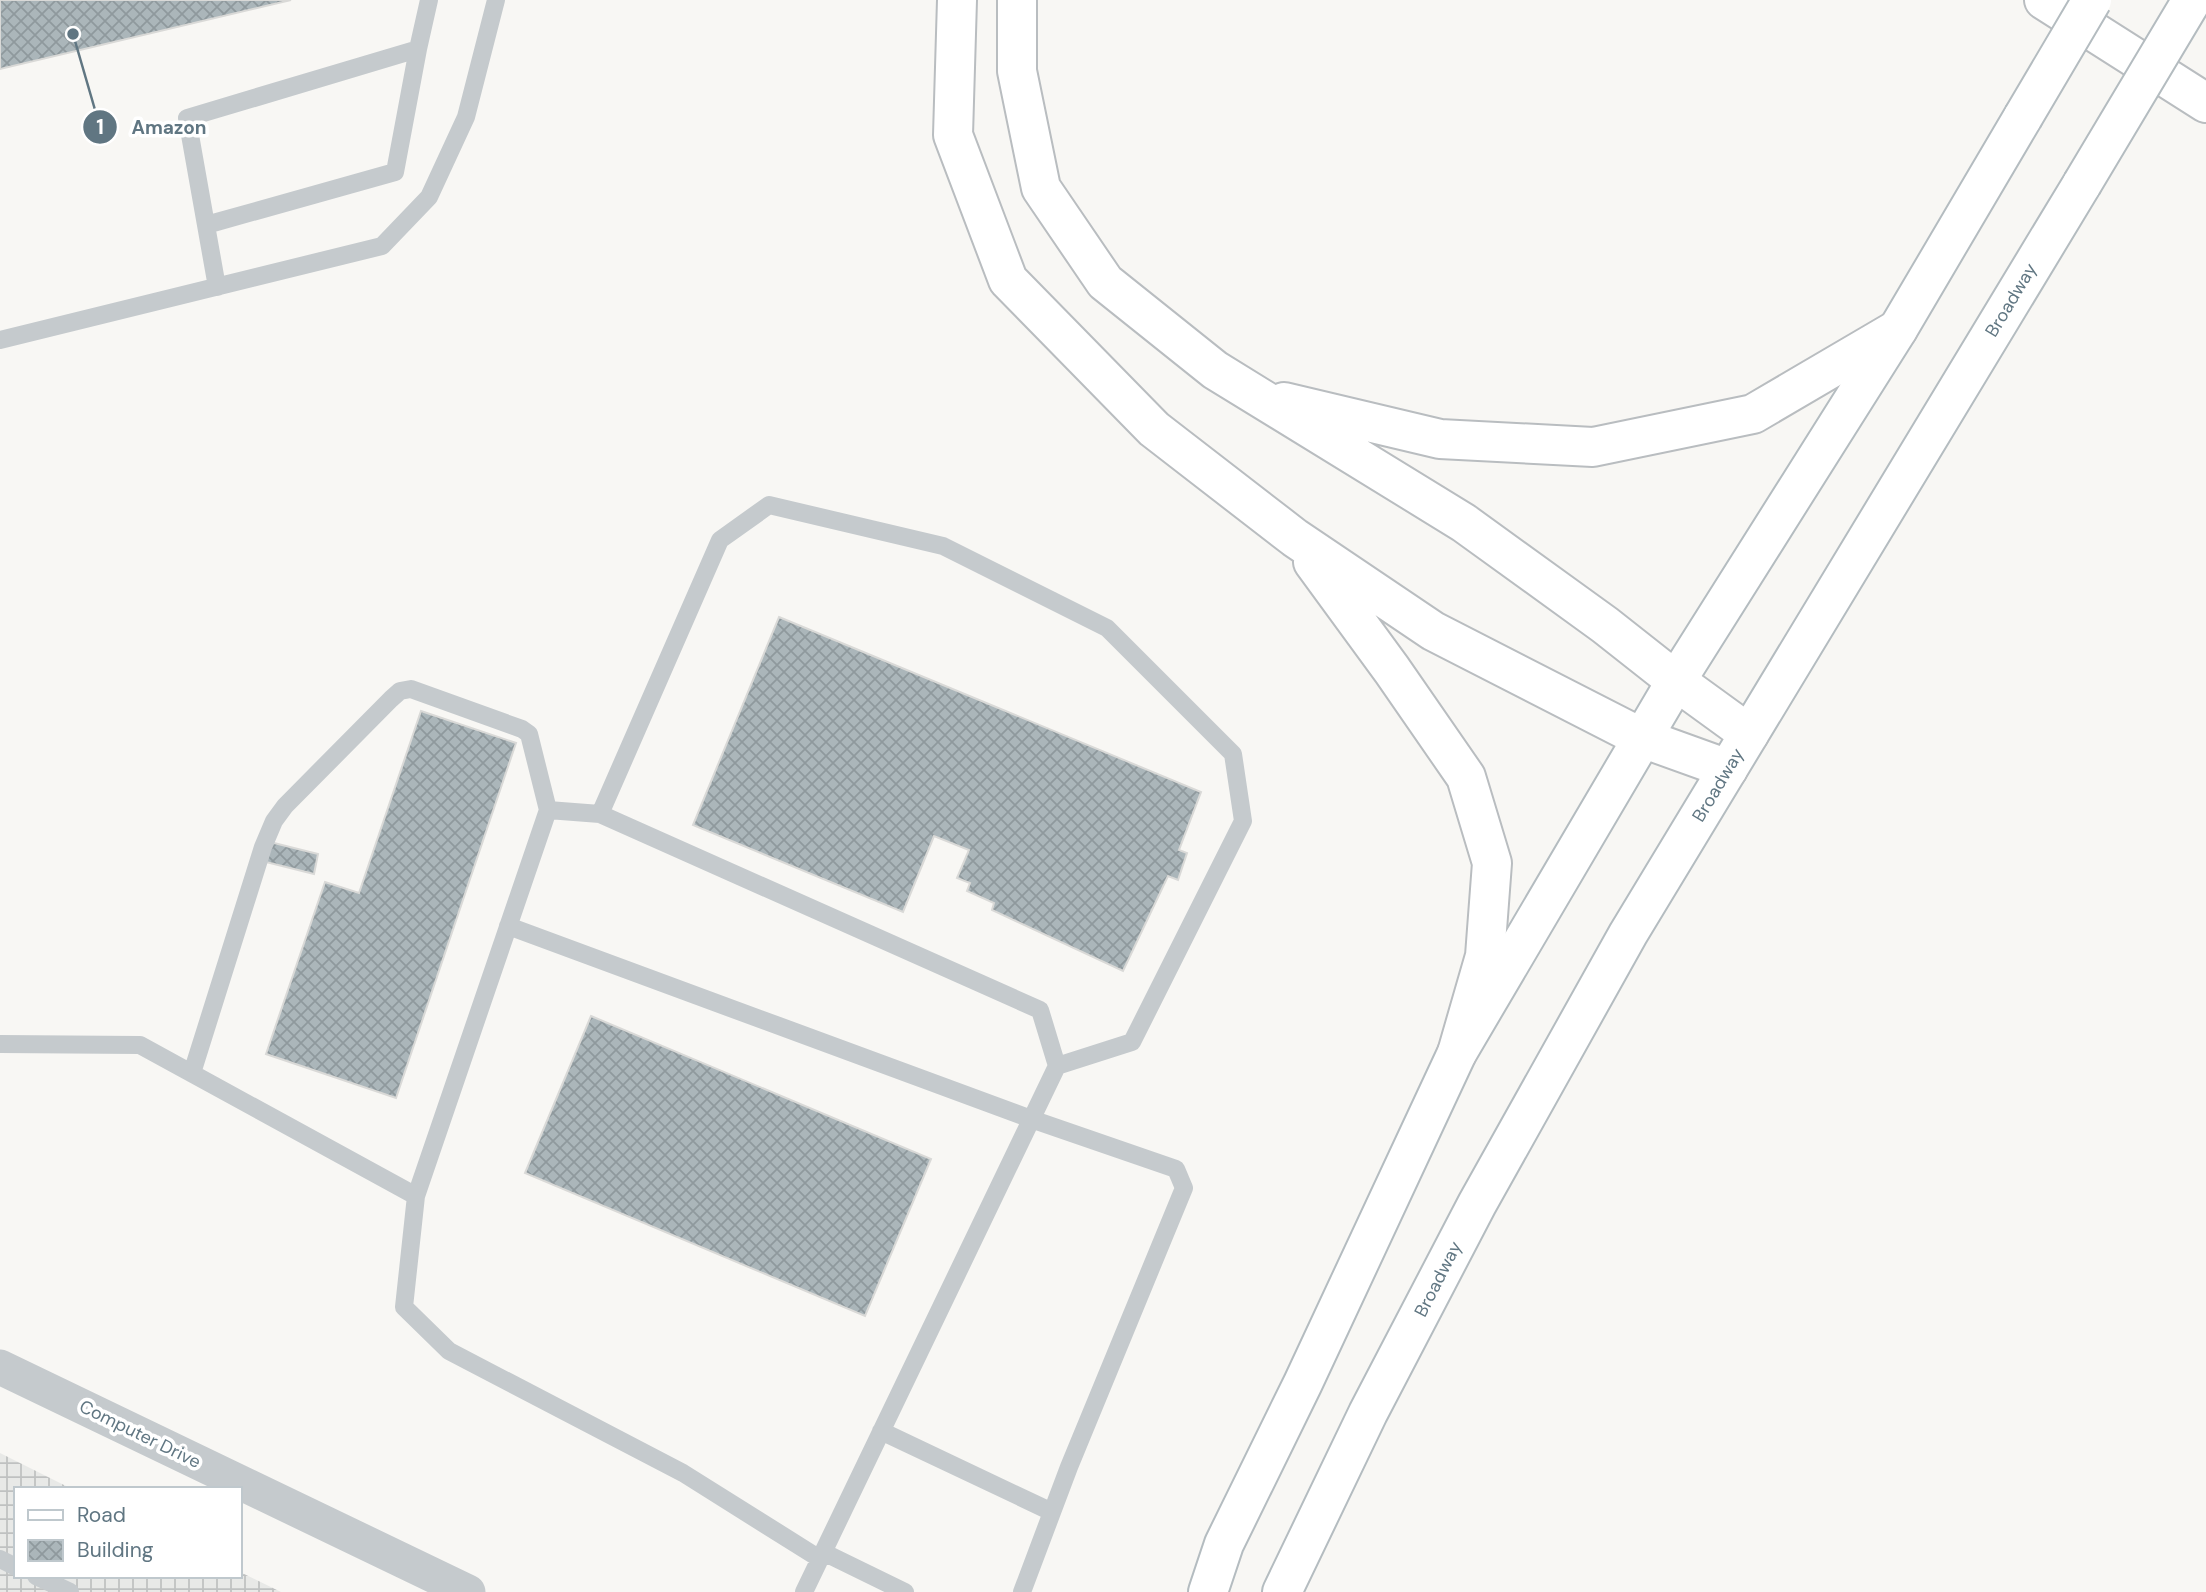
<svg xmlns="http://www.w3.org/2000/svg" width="2206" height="1592" font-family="'DM Sans',sans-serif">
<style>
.industrial{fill:url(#industrial-grid)}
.building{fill:url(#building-cross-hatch);stroke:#d9d9d7;stroke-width:2}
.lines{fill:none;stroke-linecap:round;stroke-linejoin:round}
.secondary-casing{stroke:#b4bcc0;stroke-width:42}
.motorway-casing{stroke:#b9bdc0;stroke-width:42}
.service{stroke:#c5cacd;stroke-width:18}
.minor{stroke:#c5cacd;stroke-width:35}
.secondary{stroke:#fff;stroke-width:38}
.motorway{stroke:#fff;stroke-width:38}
.secondary-bridge-casing{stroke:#b4bcc0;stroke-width:42;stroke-linecap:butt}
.secondary-bridge{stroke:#fff;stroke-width:38}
.labels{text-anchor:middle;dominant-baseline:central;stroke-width:7;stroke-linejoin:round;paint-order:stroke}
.street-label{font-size:18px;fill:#607682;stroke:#fff}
.leader{fill:none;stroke:#607682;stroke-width:2.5}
.callout-dot{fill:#607682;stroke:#fff;stroke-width:2.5}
.mark-label{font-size:21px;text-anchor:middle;font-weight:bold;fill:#fff}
.callout-label{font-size:19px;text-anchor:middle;font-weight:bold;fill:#607682;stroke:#fff;stroke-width:7;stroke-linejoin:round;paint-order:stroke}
</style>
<defs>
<pattern id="industrial-grid" width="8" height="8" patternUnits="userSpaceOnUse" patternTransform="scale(1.75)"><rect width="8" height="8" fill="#e8e9e7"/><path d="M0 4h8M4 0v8" fill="none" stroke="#bfc1c1"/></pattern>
<pattern id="building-cross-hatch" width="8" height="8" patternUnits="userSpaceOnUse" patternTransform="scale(1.75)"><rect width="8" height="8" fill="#abb6ba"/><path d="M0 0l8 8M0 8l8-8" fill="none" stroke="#8f999d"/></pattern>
</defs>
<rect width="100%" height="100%" fill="#f8f7f4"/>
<path class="industrial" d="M0 1453 72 1489H16V1576H240V1572L281 1592H0Z"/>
<path class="building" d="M0 0H291L0 69Z
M779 617 1201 792 1179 850 1187 853 1178 880 1168 876 1123 971 992 910 994 903 967 891 970 883 957 878 969 850 934 836 903 912 693 825Z
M421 711 516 743 396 1098 266 1054 325 882 359 893Z
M270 842 318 854 314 874 266 862Z
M591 1016 931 1159 865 1316 525 1173Z"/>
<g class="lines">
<defs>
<path id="secondary" d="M1208 1592 1224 1544 1303 1383 1457 1053 1676 681 1898 329 2023 117
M1282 1592 1368 1413 1477 1204 1628 934 2082 184"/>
<path id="motorway" d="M957 0 953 135 1008 280 1154 429 1295 538 1433 631 1642 738 1728 769
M1017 0V71L1041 188 1105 282 1215 370 1464 523 1605 625 1676 681 1749 734
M2044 0 2206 103
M1284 402 1440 439 1593 447 1753 414 1898 329
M1313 562 1392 670 1466 777 1492 863 1485 956 1457 1053"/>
</defs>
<use href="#secondary" class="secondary-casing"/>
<use href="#motorway" class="motorway-casing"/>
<path class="service" d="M206 225 395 172 418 49
M217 287 187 118 418 49 429 0
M0 340 382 246 429 197 466 117 496 0
M600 814 1040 1010 1057 1066 804 1592
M508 926 1031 1119 1176 1169 1184 1188 1069 1467 1022 1592
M0 1044 140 1045 416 1196
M192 1073 263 847 274 821 285 806 391 699 400 691 411 689 522 729 529 734 548 810
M881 1431 1052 1512
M823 1552 905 1592
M0 1559 16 1567
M820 1559 683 1473 449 1351 404 1307 416 1196 548 810 600 814 720 540 769 505 943 546 1107 628 1233 754 1243 821 1132 1042 1057 1066
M36 1576 70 1592"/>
<path class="minor" d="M0 1367 468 1592"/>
<use href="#secondary" class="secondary"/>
<use href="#motorway" class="motorway"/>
<defs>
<path id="secondary-bridge" d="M2023 117 2092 0
M2082 184 2192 0"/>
</defs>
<use href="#secondary-bridge" class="secondary-bridge-casing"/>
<use href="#secondary-bridge" class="secondary-bridge"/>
</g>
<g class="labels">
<g class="street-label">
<text transform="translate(2011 300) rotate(-59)">Broadway</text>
<text transform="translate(1718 785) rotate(-59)">Broadway</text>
<text transform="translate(1438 1279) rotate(-63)">Broadway</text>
<text transform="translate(140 1434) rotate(26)">Computer Drive</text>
</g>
</g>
<path class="leader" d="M73 34L100 127"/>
<g class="callout-dot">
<circle cx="73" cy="34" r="7"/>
<circle cx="100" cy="127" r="18"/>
</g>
<g class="mark-label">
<text x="100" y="134">1</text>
</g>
<g class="callout-label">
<text x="169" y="134">Amazon</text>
</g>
<rect x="14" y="1487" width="228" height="91" fill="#ffffff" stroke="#bfc8cd" stroke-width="2"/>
<rect x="28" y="1510" width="35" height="10" fill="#ffffff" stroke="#bfc8cd" stroke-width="2"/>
<text x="77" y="1522" font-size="21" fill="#607682">Road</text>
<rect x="28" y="1540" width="35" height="21" fill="url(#building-cross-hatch)" stroke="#bfc8cd" stroke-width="2"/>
<text x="77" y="1557" font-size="21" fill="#607682">Building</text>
</svg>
